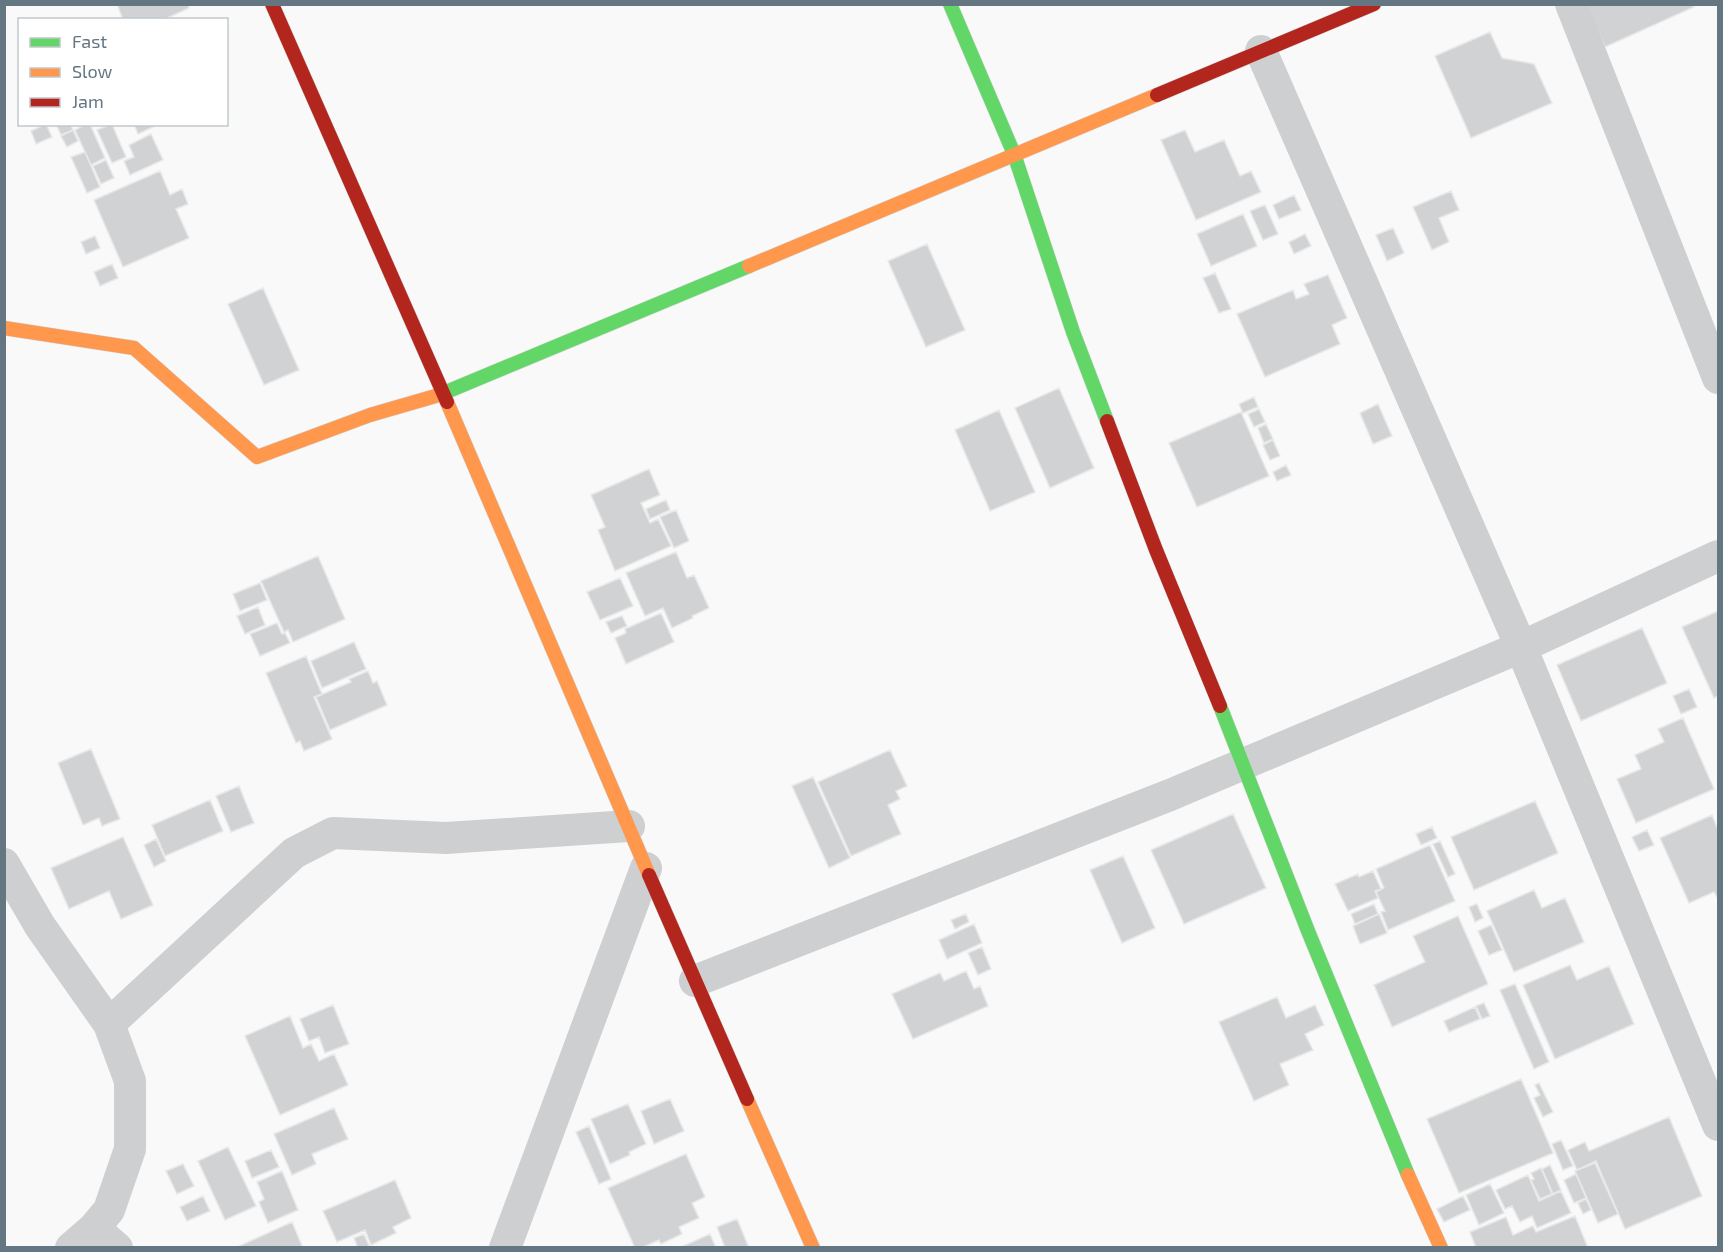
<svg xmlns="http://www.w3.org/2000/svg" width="1723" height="1252" font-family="'Exo 2',sans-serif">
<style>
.building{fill:#d0d2d3;stroke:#e8e8e8;stroke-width:1.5}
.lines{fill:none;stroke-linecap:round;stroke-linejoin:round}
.fast-casing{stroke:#d5d6d7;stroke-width:15}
.slow-casing{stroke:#d5d6d7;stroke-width:15}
.jam-casing{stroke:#d5d6d7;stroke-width:15}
.street{stroke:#cecfd0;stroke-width:32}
.fast{stroke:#63d668;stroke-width:14}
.slow{stroke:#ff974d;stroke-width:14}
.jam{stroke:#b3261e;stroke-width:14}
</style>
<rect width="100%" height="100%" fill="#f9f9f9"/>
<path class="building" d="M117 4H188L189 8 163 20H123Z
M1586 4H1692L1694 7 1605 47Z
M1490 32 1502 58 1534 64 1552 103 1471 138 1435 56Z
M46 124 52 137 36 144 31 131Z
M56 124H70L73 130 61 135Z
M86 124H90L105 158 91 165 75 130Z
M112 124 126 157 112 163 97 130Z
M134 124H152L153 127 138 134Z
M73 130 78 141 67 147 61 136Z
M1185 130 1195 152 1224 140 1240 176 1251 171 1261 192 1196 220 1161 140Z
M151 134 163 160 130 175 124 161 134 157 129 145Z
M85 152 100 187 87 193 71 157Z
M106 160 114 178 101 184 93 166Z
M160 171 170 195 182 189 188 204 176 209 189 238 123 267 94 200Z
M1451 191 1459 210 1439 218 1449 242 1432 250 1413 207Z
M1294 195 1301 210 1279 219 1273 205Z
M1265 205 1278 234 1263 240 1250 211Z
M1243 214 1257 246 1211 266 1197 234Z
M1393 228 1404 253 1387 261 1376 235Z
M1305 234 1311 246 1294 254 1289 242Z
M95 236 100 248 86 254 81 242Z
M927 244 965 330 926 347 888 261Z
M112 264 118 278 100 286 94 272Z
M1215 273 1231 309 1219 313 1203 278Z
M1328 275 1347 318 1332 325 1340 344 1265 377 1237 314 1293 290 1296 299 1309 294 1304 284Z
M263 288 299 370 264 385 228 304Z
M1059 388 1094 468 1050 488 1015 408Z
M1254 397 1258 407 1243 413 1239 404Z
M1378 404 1392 436 1373 444 1360 413Z
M1259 409 1265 422 1254 427 1248 414Z
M999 410 1035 492 990 511 955 430Z
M1241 412 1269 476 1197 507 1169 443Z
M1266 424 1273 439 1264 443 1258 428Z
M1273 440 1280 456 1270 460 1263 445Z
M1286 465 1291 475 1277 481 1273 472Z
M649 469 660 495 641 503 650 523 658 519 671 546 615 571 598 530 605 527 591 495Z
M666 500 670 510 650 519 646 509Z
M676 510 689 541 674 548 660 517Z
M676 552 687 578 694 575 709 608 692 616 693 618 672 628 663 608 645 616 626 573Z
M318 556 345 619 293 642 288 630 284 632 261 581Z
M620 578 633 606 600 620 587 592Z
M260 583 267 600 240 611 233 594Z
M258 607 265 625 245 634 237 616Z
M1718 611V696L1714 698 1682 627Z
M661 613 674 642 626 664 615 638 626 633 625 629Z
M622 616 627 626 611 633 606 622Z
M277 623 282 634 285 633 290 643 260 656 250 634Z
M1642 628 1667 683 1581 721 1557 665Z
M354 642 366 669 322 688 311 661Z
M306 656 322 694 314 697 332 739 304 751 300 741 296 743 266 673Z
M368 671 373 683 377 681 387 705 330 730 316 697 351 682 349 679Z
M1689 689 1697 707 1681 714 1673 696Z
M1683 718 1714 789 1636 823 1617 779 1641 769 1635 755 1664 742 1658 729Z
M91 749 120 819 102 826 99 818 83 825 58 763Z
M890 750 907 786 896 791 900 799 888 805 901 834 851 856 818 782Z
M813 777 850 858 829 868 792 786Z
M239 786 254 823 231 832 216 796Z
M210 800 223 831 165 856 152 825Z
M1535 801 1558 853 1474 890 1451 837Z
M1233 814 1266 888 1184 924 1151 850Z
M1712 815 1718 830V899L1714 892 1689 903 1660 838Z
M1432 827 1437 838 1421 845 1416 834Z
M1647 830 1654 845 1639 851 1632 837Z
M123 837 153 905 121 919 109 891 69 909 51 868Z
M156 839 166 861 154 867 144 845Z
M1440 841 1455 874 1448 877 1433 844Z
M1430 845 1455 901 1388 930 1381 912 1385 911 1376 892 1384 888 1376 869Z
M1123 856 1155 928 1122 943 1090 870Z
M1373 871 1381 889 1375 891 1378 898 1348 911 1335 884 1358 874 1359 877Z
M1534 890 1542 908 1565 898 1584 942 1514 972 1487 911Z
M1374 904 1378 914 1355 924 1351 914Z
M1477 904 1483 918 1475 922 1469 907Z
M966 914 969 922 955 929 951 920Z
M1379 914 1387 933 1360 944 1353 926Z
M1458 916 1488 984 1392 1027 1374 985 1425 962 1413 936Z
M974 924 982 943 947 959 939 940Z
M1491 925 1502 950 1489 955 1478 931Z
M982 947 991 969 978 975 968 953Z
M1570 965 1577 980 1609 966 1634 1024 1555 1059 1523 985Z
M966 971 974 989 980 986 988 1006 913 1039 892 994 940 973 944 981Z
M1515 984 1549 1062 1534 1069 1500 990Z
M1277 997 1286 1018 1315 1005 1324 1025 1305 1034 1313 1050 1280 1064 1289 1085 1254 1101 1219 1022Z
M1484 1003 1490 1016 1482 1019 1476 1006Z
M333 1005 349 1044 325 1053 319 1037 309 1041 300 1019Z
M1475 1007 1480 1019 1449 1032 1444 1021Z
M290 1016 303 1048 311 1044 319 1061 334 1054 348 1085 280 1115 245 1036Z
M1521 1079 1553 1153 1459 1193 1427 1119Z
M1539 1083 1553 1112 1543 1117 1534 1098 1540 1095 1535 1085Z
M670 1099 684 1131 654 1144 641 1111Z
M628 1104 646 1144 629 1152 630 1155 610 1164 591 1119Z
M334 1108 348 1139 312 1154 316 1164 292 1175 274 1134Z
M1669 1117 1702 1196 1625 1229 1596 1161 1577 1170 1568 1150 1585 1142 1589 1151Z
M589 1126 611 1179 599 1184 576 1132Z
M1561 1140 1573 1166 1563 1170 1552 1144Z
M228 1147 256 1206 225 1220 198 1161Z
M271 1150 279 1167 252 1178 245 1161Z
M686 1154 705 1197 692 1203 699 1218 679 1227 682 1234 661 1244 659 1240 641 1248H635L608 1188Z
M1595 1163 1618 1214 1598 1223 1575 1171Z
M183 1164 194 1186 177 1194 166 1171Z
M1550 1165 1561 1190 1553 1194 1542 1169Z
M1541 1168 1552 1194 1540 1199 1531 1180 1534 1179 1531 1173Z
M282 1171 298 1210 268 1223 259 1202 264 1199 257 1182Z
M1576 1174 1586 1198 1574 1203 1564 1180Z
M1528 1175 1539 1201 1561 1191 1571 1213 1537 1228 1532 1216 1520 1222 1512 1206 1505 1209 1496 1190Z
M395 1180 411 1218 393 1227 396 1233 371 1245 365 1230 337 1242 323 1211Z
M1490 1184 1504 1213 1479 1225 1466 1195Z
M203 1196 210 1211 187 1221 180 1207Z
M1463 1196 1470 1210 1444 1222 1437 1209Z
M1586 1199 1591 1210 1583 1214 1578 1203Z
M1575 1216 1588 1248H1476L1470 1232 1506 1217 1513 1235 1533 1226 1536 1232Z
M737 1219 749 1248H725L717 1227Z
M292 1222 303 1248H235Z
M364 1234 370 1248H358L354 1238Z
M710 1234 716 1248H679Z"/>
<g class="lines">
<defs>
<path id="fast" d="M950 4 1014 154 1073 332 1107 421
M439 395 749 266
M1220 706 1308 931 1408 1175"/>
<path id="slow" d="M749 266 1157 95
M4 328 134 348 257 457 370 415 439 395
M447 402 649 875
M747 1099 813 1248
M1408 1175 1441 1248"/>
<path id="jam" d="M272 4 447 402
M1157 95 1374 4
M1107 421 1156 550 1220 706
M649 875 747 1099"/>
</defs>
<use href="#fast" class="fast-casing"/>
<use href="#slow" class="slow-casing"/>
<use href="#jam" class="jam-casing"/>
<path class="street" d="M1571 4 1718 378
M1261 51 1521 647 1718 1125
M4 864 40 926 109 1024 130 1081V1149L109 1210 94 1228 71 1248
M695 981 1170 795 1521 647 1718 556
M109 1024 294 853 333 833 446 838 629 826
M94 1228 117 1248
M505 1248 646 868"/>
<use href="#fast" class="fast"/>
<use href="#slow" class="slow"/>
<use href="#jam" class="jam"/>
</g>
<rect width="1723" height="1252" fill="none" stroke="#657683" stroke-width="12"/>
<rect x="18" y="18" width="210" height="108" fill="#ffffff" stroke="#c1c8cd" stroke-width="1.5"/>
<rect x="30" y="38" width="30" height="9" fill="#63d668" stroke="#c1c8cd" stroke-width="1.5"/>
<text x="72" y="48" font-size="18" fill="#657683">Fast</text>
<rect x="30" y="68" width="30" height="9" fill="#ff974d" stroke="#c1c8cd" stroke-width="1.5"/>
<text x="72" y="78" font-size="18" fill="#657683">Slow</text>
<rect x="30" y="98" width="30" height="9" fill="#b3261e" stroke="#c1c8cd" stroke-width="1.5"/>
<text x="72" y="108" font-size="18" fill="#657683">Jam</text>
</svg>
